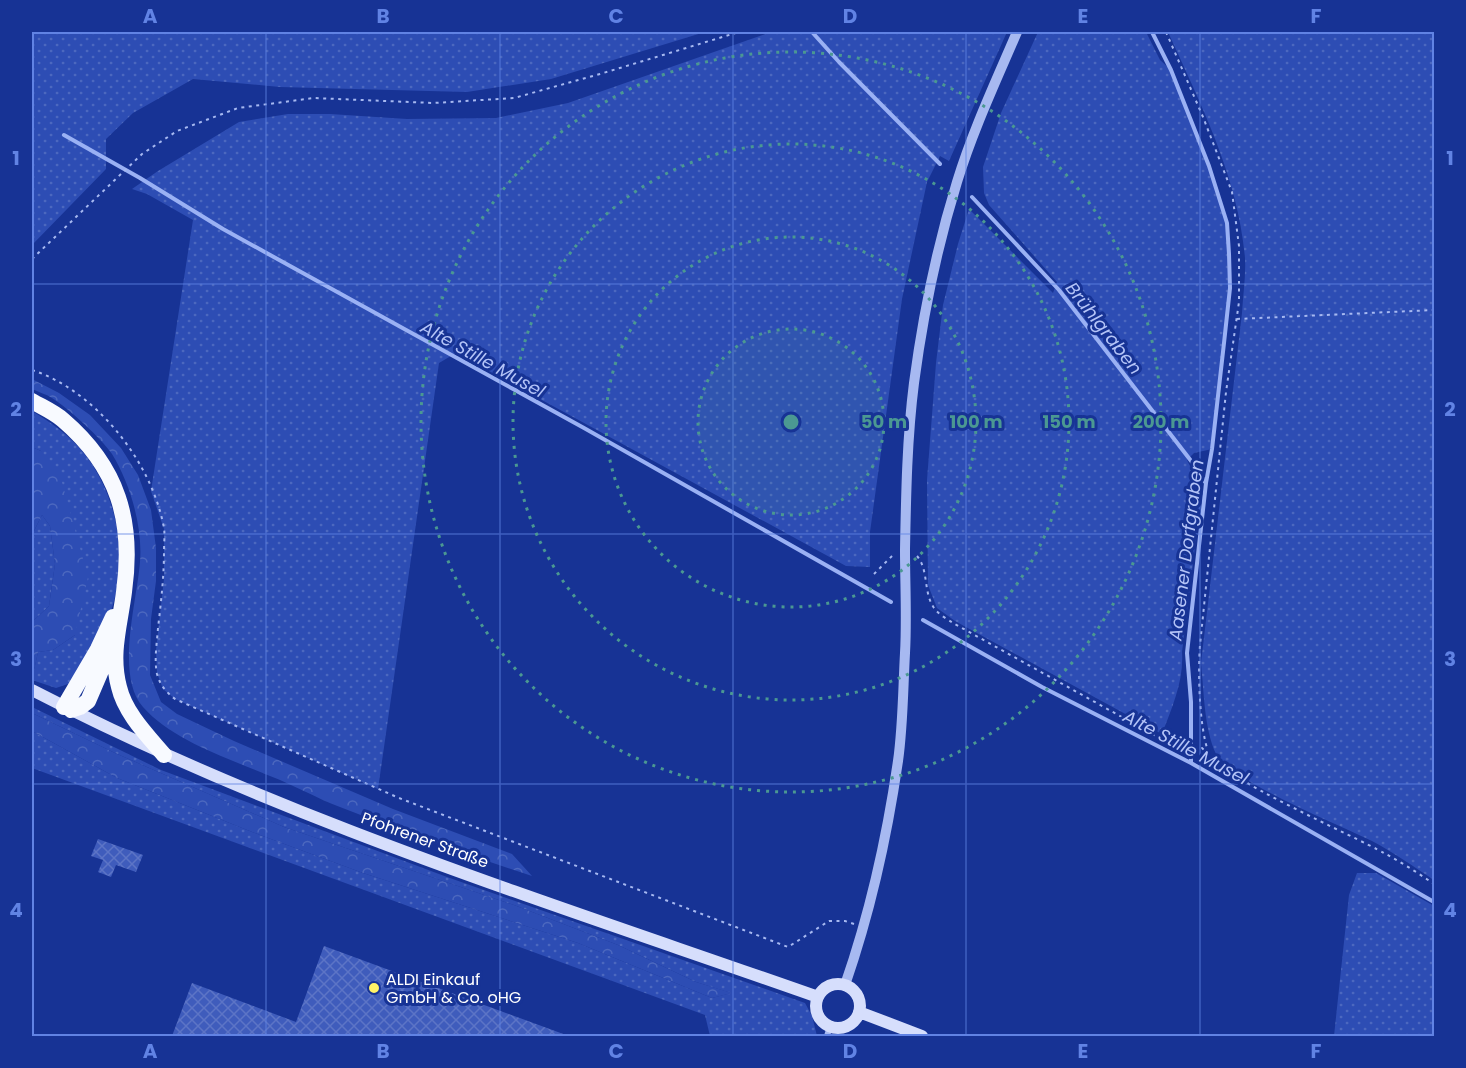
<svg xmlns="http://www.w3.org/2000/svg" width="1466" height="1068" font-family="Poppins,sans-serif">
<style>
.grass{fill:url(#grass-dots)}
.forest{fill:url(#forest-crowns)}
.lines{fill:none;stroke-linecap:round;stroke-linejoin:round}
.stream{stroke:#9ab1f4;stroke-width:4}
.building{fill:url(#building-cross-hatch)}
.path{stroke:#a7b9f1;stroke-width:2;stroke-dasharray:3 4.5;stroke-linecap:butt}
.minor{stroke:#a7b9f1;stroke-width:6}
.tertiary{stroke:#a7b9f1;stroke-width:10}
.secondary{stroke:#d6defc;stroke-width:12}
.trunk{stroke:#f8faff;stroke-width:16}
.grid{fill:none;stroke:#6183e4;stroke-width:1.5;stroke-opacity:0.55}
.ring{fill:none;stroke:#4b9892;stroke-width:3;stroke-dasharray:3 6}
.poi-dot{fill:#fff367;stroke:#173395;stroke-width:2}
.labels{text-anchor:middle;dominant-baseline:central;stroke-width:6;stroke-linejoin:round;paint-order:stroke}
.street-label{font-size:16px;fill:#fff;stroke:#173395}
.poi-label{font-size:16px;fill:#fff;stroke:#173395;text-anchor:start}
.water-label{font-size:18px;font-style:italic;fill:#b4c4f8;stroke:#173395}
.centre{fill:#4b9892;stroke:#173395;stroke-width:3}
.ring-label{font-size:18px;text-anchor:middle;font-weight:bold;fill:#4b9892;stroke:#173395;stroke-width:6;stroke-linejoin:round;paint-order:stroke}
.neatline{fill:none;stroke:#6183e4;stroke-width:2}
.grid-label{font-size:20px;text-anchor:middle;font-weight:bold;fill:#6183e4}
</style>
<defs>
<pattern id="grass-dots" width="8" height="8" patternUnits="userSpaceOnUse" patternTransform="scale(1.5)"><rect width="8" height="8" fill="#2d4db4"/><path d="M2 2h.1M6 6h.1" fill="none" stroke="#4c68bf" stroke-width="1.8" stroke-linecap="round"/></pattern>
<pattern id="forest-crowns" width="20" height="18" patternUnits="userSpaceOnUse" patternTransform="scale(1.5)"><rect width="20" height="18" fill="#2d4db4"/><path d="M2 6a3 3 0 1 1 6 0M12 15a3 3 0 1 1 6 0" fill="none" stroke="#4c68bf"/></pattern>
<pattern id="building-cross-hatch" width="8" height="8" patternUnits="userSpaceOnUse" patternTransform="scale(1.5)"><rect width="8" height="8" fill="#3f5cbc"/><path d="M0 0l8 8M0 8l8-8" fill="none" stroke="#5c74c6"/></pattern>
</defs>
<rect width="100%" height="100%" fill="#173395"/>
<path class="grass" d="M32 32H705L551 79 467 92 280 87 193 79 133 113 106 139V169L32 245Z
M771 32H1007L949 161 940 156 927 182 902 299 870 532V567L846 566 456 353 439 363 378 789 175 699 163 689 157 673 156 650 164 579V529L151 491 193 220 147 194 132 189 158 171 239 122 288 114H330L407 119 496 118 568 103Z
M1038 32H1146L1160 60 1171 70 1209 166 1227 223 1230 288 1212 449 1194 453 1187 460 1200 486 1201 498 1182 652C1184 681 1172 707 1162 734L955 621 937 608 928 585 927 480 936 363 943 305 958 244 969 209 1053 293 1057 282 989 205 984 193 983 167 1001 113Z
M1168 32H1434V880C1414 867 1393 852 1372 841 1341 826 1229 780 1216 754 1204 728 1204 691 1201 663L1242 313C1243 295 1246 276 1245 258 1238 177 1201 105 1168 32Z
M32 411C50 422 68 434 82 451 118 494 129 558 111 611 109 619 103 627 98 635 89 651 80 667 71 683L56 688 32 680V670H34L38 652 53 650 75 635 41 451 32 447Z
M42 515 50 526 55 564 49 606 32 622V535Z
M32 707 161 770 447 877 805 1003 812 1016 817 1036H710L705 1015 32 768V731L117 778 260 835 363 873 578 943 712 998 731 993 696 982 618 945 514 905 284 827 115 753 32 713Z
M1357 873H1376L1434 906V1036H1334L1349 895Z"/>
<path class="forest" d="M32 379 59 393 90 415 121 448 138 475 151 510 156 548V581L151 619 150 675 161 702 177 714 234 741 393 809 512 854 532 876C468 855 403 832 340 807 316 798 294 785 270 776 230 759 173 741 143 707 115 675 137 602 140 562 143 527 130 483 112 454 102 439 67 407 52 398 46 394 38 392 32 389Z
M32 447 41 451 60 475 88 577 75 635 53 650 38 652 34 671 32 670V622L49 606 55 564 50 526 42 515 32 535Z
M32 713 115 753 284 827 514 905 618 945 696 982 732 993 712 998 578 943 363 873 260 835 117 778 32 731Z"/>
<g class="lines">
<path class="stream" d="M812 32 839 62 940 164
M1152 32 1171 70 1209 166 1227 223 1229 254 1230 288 1224 343 1212 449 1206 483 1187 653 1191 702V763
M64 135 140 178 223 229 584 428 891 602
M972 197 1059 290 1195 466 1205 482
M923 620 1042 687 1191 763 1434 902"/>
</g>
<path class="building" d="M98 839 143 855 136 872 116 865 111 877 98 872 103 860 91 856Z
M324 946 566 1035V1036H172L192 983 296 1022Z"/>
<g class="lines">
<path class="path" d="M1166 32 1203 117 1232 192 1239 246V302L1226 392 1200 645C1198 673 1199 728 1209 754 1218 776 1356 837 1384 853 1401 862 1418 873 1434 884
M32 259 142 154 177 131 238 108 314 98 433 103 514 98 600 74 739 32
M1237 319 1434 310
M32 370C96 391 152 462 164 528 165 535 164 544 164 551 164 577 161 602 158 628 157 643 154 659 157 674 160 685 166 692 175 699L399 798 788 947 829 921H845L854 924
M917 556C929 570 923 592 934 608 938 614 947 619 953 623L1172 745 1185 748H1202L1210 756
M874 574 894 554"/>
<path class="minor" d="M827 1036 830 1026"/>
<path class="tertiary" d="M845 985C870 913 887 837 898 761 903 726 903 689 905 653 907 619 905 584 905 550 906 495 907 438 914 383 923 315 937 247 957 182 973 130 996 81 1017 32"/>
<path class="secondary" d="M32 690C281 819 554 904 818 997
M816 1006a22 22 0 1 1 44 0a22 22 0 1 1-44 0Z
M859 1012 922 1036"/>
<path class="trunk" d="M32 401C42 407 54 412 63 420 118 467 134 521 124 592 120 624 110 654 119 687 125 713 147 735 164 755
M64 707 98 649 113 617
M71 710 80 707 88 701 112 645"/>
</g>
<path class="grid" d="M266 32V1036M500 32V1036M733 32V1036M966 32V1036M1200 32V1036M32 284H1434M32 534H1434M32 784H1434"/>
<circle cx="791" cy="422" r="93" fill="#4b9892" fill-opacity=".12"/>
<g class="ring">
<circle cx="791" cy="422" r="93"/>
<circle cx="791" cy="422" r="185"/>
<circle cx="791" cy="422" r="278"/>
<circle cx="791" cy="422" r="370"/>
</g>
<circle class="poi-dot" cx="374" cy="988" r="6"/>
<g class="labels">
<g class="street-label">
<text transform="translate(425 840) rotate(20)">Pfohrener Straße</text>
</g>
<g class="poi-label">
<text x="386" y="979">ALDI Einkauf<tspan x="386" dy="18">GmbH &amp; Co. oHG</tspan></text>
</g>
<g class="water-label">
<text transform="translate(1104 328) rotate(52)">Brühlgraben</text>
<text transform="translate(483 359) rotate(29)">Alte Stille Musel</text>
<text transform="translate(1186 550) rotate(-83)">Aasener Dorfgraben</text>
<text transform="translate(1186 747) rotate(28)">Alte Stille Musel</text>
</g>
</g>
<circle cx="791" cy="422" r="9" class="centre"/>
<g class="ring-label">
<text x="884" y="428">50 m</text>
<text x="976" y="428">100 m</text>
<text x="1069" y="428">150 m</text>
<text x="1161" y="428">200 m</text>
</g>
<rect width="1466" height="1068" fill="none" stroke="#173395" stroke-width="66"/>
<rect x="33" y="33" width="1400" height="1002" class="neatline"/>
<g class="grid-label">
<text x="150" y="23">A</text>
<text x="383" y="23">B</text>
<text x="616" y="23">C</text>
<text x="850" y="23">D</text>
<text x="1083" y="23">E</text>
<text x="1316" y="23">F</text>
<text x="16" y="165">1</text>
<text x="1450" y="165">1</text>
<text x="16" y="416">2</text>
<text x="1450" y="416">2</text>
<text x="16" y="666">3</text>
<text x="1450" y="666">3</text>
<text x="16" y="917">4</text>
<text x="1450" y="917">4</text>
<text x="150" y="1058">A</text>
<text x="383" y="1058">B</text>
<text x="616" y="1058">C</text>
<text x="850" y="1058">D</text>
<text x="1083" y="1058">E</text>
<text x="1316" y="1058">F</text>
</g>
</svg>
